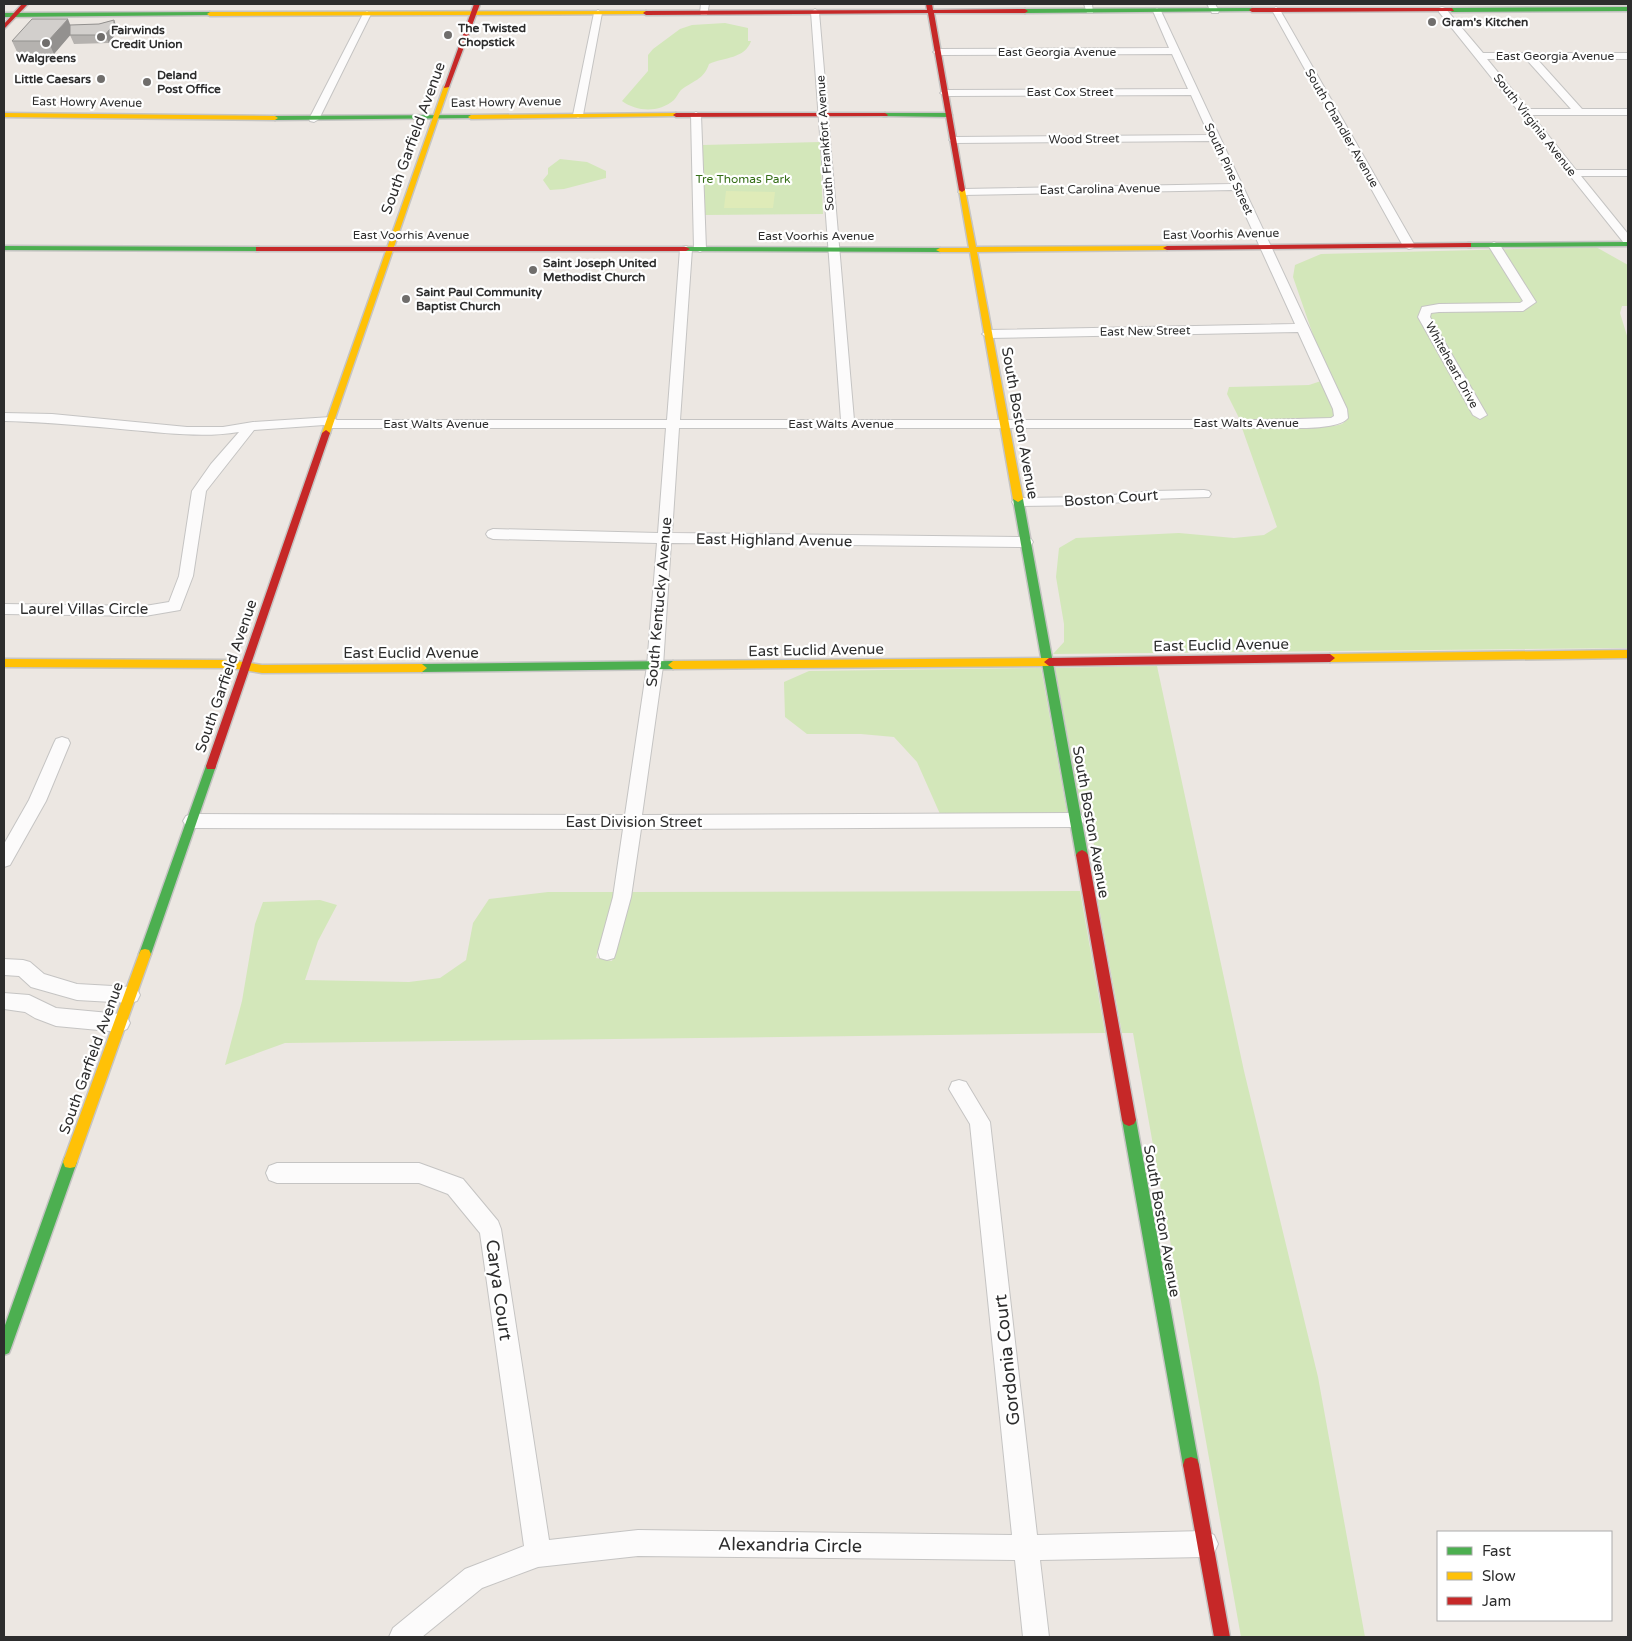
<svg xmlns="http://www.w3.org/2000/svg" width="1632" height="1641" font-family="'Varela Round',sans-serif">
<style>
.green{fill:#d3e7ba}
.pitch{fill:#dfebb8}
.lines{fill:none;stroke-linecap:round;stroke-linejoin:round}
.street-casing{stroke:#c5c4c3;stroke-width:2}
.fast-casing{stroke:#c5c4c3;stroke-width:3}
.slow-casing{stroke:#c5c4c3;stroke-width:3}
.jam-casing{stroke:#c5c4c3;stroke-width:3}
.street{fill:#fcfbfb;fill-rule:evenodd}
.fast{fill:#4caf50;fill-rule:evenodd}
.slow{fill:#ffc107;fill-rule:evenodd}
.jam{fill:#c62828;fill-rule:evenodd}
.wall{fill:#b5b2af}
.shaded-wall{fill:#93918f}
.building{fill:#d2cfcc;stroke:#93918f}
.poi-dot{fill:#706e6c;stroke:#fff;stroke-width:2}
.labels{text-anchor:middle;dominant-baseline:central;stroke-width:4.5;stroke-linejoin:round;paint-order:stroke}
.far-poi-label{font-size:12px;font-weight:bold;fill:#2d2d2d;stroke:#fff;text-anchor:start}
.far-street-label{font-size:12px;fill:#2d2d2d;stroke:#fff}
.far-park-label{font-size:12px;fill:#366f18;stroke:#fff}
.street-label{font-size:15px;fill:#2d2d2d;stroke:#fff}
.near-street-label{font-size:18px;fill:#2d2d2d;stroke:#fff}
</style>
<rect width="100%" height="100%" fill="#ece7e2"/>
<path class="green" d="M725 23 748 28V41H751C745 59 724 57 709 64 704 80 692 81 681 90 678 93 677 97 674 100 659 113 637 112 622 101L648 71V55L653 49 680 29 692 25Z
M820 142 823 214 704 215 702 145Z
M560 159 587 162 606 171V178L564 189 550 190 543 180 548 174V168Z
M1596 247 1628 265V306H1622L1620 313 1628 339V648L1053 654 1064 642V624L1056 577 1059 548 1076 538 1179 533 1234 538 1264 535 1277 527 1242 428 1334 426 1342 424 1347 420V413L1320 355 1293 277 1295 265 1321 254Z
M1321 381 1335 412V416L1330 418 1240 420 1227 394 1229 387 1309 385Z
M1157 666 1244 1071 1318 1377 1365 1637H1241L1133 1033H1122L1096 890H1102L1090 822 1083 821 1055 668Z
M1041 668 1067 813 940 814 917 762 894 737 861 734H807L785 717 784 682 809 671Z
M1080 891 1105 1033 285 1043 225 1065 242 1001 255 924 263 902 320 900 337 905 318 941 305 980 409 982 440 978 466 960 473 923 489 899 548 892H615L596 958 612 961 631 892Z"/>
<path class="pitch" d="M726 191 775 192 773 208H724Z"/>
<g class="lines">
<defs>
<path id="street" d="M701 4H709L707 15H701L700 13Z
M1084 4H1092L1093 13H1087Z
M1207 4H1215L1219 11 1218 13H1212Z
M1276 7 1280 10 1415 246 1413 248 1409 249 1403 246 1272 10Z
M1442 7 1445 8 1483 53H1628V59H1537L1582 109H1628V115H1532L1576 170H1628V176H1581L1628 234V244L1624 243 1439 12V8ZM1487 59H1526L1571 109H1528Z
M1157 8 1161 11 1347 409 1348 418C1337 432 1280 427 1262 428H679L672 533 1026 537 1031 539 1033 542 1031 545 1026 547 671 543 663 666 642 815 1075 813 1081 815 1084 820 1081 825 1075 827 641 829 631 897 616 952 614 958 607 960 600 958 598 952 613 897 623 829 192 828 186 826 183 821 186 816 192 814 625 815 647 666 657 543 493 539 488 537 486 534 488 531 493 529 658 533 666 428H330L324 425 254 430 206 491 193 576 180 610 145 616 4 614V604L145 606 169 602 179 576 192 491 211 464 239 432C203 438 167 433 131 430 89 426 47 422 4 421V413L52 414 187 427H223L253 422 331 417 337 420H667L680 249 686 246 692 249 680 420H841L811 12 815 9 819 12 854 420H1262L1331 418 1334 416 1333 409 1298 332 988 338 982 334 988 330 1295 324 1234 190 963 195 958 192 963 189 1231 184 1212 141 954 143 949 140 954 137 1209 135 1191 95 945 96 940 93 945 90 1188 89 1172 54 938 55 933 52 938 49 1169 48 1153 11Z
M598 10 602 13 583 115 578 118 573 115 594 13Z
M367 11 371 14 319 119 314 122 310 121 309 119 363 14Z
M696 112 701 115 706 249 700 252 694 249 691 115Z
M1494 242 1500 245 1536 302 1523 311 1439 312 1431 313 1430 317 1487 415 1480 419 1473 415 1418 317 1422 307 1439 304 1520 303 1523 301 1488 245Z
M1204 490 1209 491 1211 494 1209 497 1151 499 1094 505 1019 506 1014 505 1012 502 1014 499 1019 498 1094 497 1151 491Z
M62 737 68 739 70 743 46 801 10 865 4 867V844L29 800 54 743 56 739Z
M4 959 23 960 30 962 44 974 77 984 130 987 137 989 140 995 137 1001 130 1003 77 1000 31 987 19 976 4 975Z
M4 993 29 995 56 1008 120 1014 127 1017 130 1023 127 1029 120 1032 56 1026 35 1018 25 1012 4 1009Z
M959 1080 966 1082 990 1122 1037 1535 1205 1531 1214 1535 1218 1544 1214 1553 1205 1557 1040 1560 1049 1637H1023L1015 1560 638 1556 538 1567 482 1588 422 1637H389L393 1628 465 1569 524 1546 480 1233 448 1194 419 1183H277L269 1180 266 1173 269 1166 277 1163H419L463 1179 498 1221 501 1229 549 1540 638 1530 1012 1535 970 1124 949 1089 952 1082Z"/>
<path id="fast" d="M1628 7V11L1452 12 1449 10 1452 8Z
M1252 8 1254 11 1025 13 1022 11 1025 9Z
M210 12 212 15 4 17V13Z
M885 113H949L952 115 949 117 883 116 882 115Z
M471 115 473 116V118L275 120 272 118 275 116Z
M1628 242V246L1468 247 1464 245 1468 243Z
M4 246 259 247 263 249 259 251 4 250Z
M683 247 940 248 944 250 940 252 686 251H683Z
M1018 496 1023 499 1088 855 1086 858H1078L1076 855 1013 499Z
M673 661 678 665 673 669 422 672 417 668 422 664Z
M211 762 216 766 151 954 149 958 145 959 141 958 139 954 206 766Z
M1129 1114 1134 1116 1136 1120 1199 1465 1197 1471 1191 1473 1185 1471 1183 1465 1122 1120 1124 1116Z
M70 1156 75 1157 77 1162 11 1348 9 1353 4 1355V1328L63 1162 65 1157Z"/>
<path id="slow" d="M646 11 648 14 210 16 207 14 210 12Z
M444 86 449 87 330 433 329 435H323L322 433Z
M4 113 275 116 278 118 275 120 4 117Z
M676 113 679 115 678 116 471 119 468 117 471 115Z
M962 188 965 190 976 247 1167 246 1171 248 1167 250 977 252 1023 499 1018 502 1013 499 970 252H940L936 250 940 248H969L959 190Z
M1628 650V658L1330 662 1325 658 1330 654Z
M1049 658 1054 662 1049 666 673 669 668 665 673 661Z
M4 659 230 660 262 665 422 664 427 668 422 672 262 673 230 668 4 667Z
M145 949 149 950 151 954 77 1162 75 1167 70 1168 65 1167 63 1162 139 954 141 950Z"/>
<path id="jam" d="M22 4H28L4 29V24Z
M474 4H480L449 87 444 88Z
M926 4H932L933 10 1025 9 1028 11 1025 13H934L965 190 962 192 959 190 928 13 646 15 643 13 646 11 927 10Z
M1452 8 1454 11 1252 12 1249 10 1252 8Z
M885 113 888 115 887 116 676 117 673 115 676 113Z
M1468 243H1471V247L1167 250 1163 248 1167 246Z
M256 247H686L690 249 686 251H256Z
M326 430 330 433 216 766 215 769H207L206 766 322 433Z
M1330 654 1335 658 1330 662 1049 666 1044 662 1049 658Z
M1082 850 1086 852 1088 855 1136 1120 1134 1124 1129 1126 1124 1124 1122 1120 1076 855 1078 852Z
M1191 1457 1197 1459 1199 1465 1230 1637H1214L1183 1465 1185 1459Z"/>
</defs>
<use href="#street" class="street-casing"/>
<use href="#fast" class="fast-casing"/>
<use href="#slow" class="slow-casing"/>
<use href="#jam" class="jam-casing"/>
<use href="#street" class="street"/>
<use href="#fast" class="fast"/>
<use href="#slow" class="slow"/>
<use href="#jam" class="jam"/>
</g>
<path class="wall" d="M114 20 117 28V32L109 43 74 44 70 35 54 54H18L12 41 70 26 99 24Z"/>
<path class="shaded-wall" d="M68 19 73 32 54 54 48 41Z
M114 20 117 28V32L109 43 105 35Z"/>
<path class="building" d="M32 19H68L48 41H12Z
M114 20V24L105 35H70V25L99 24Z"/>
<g class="poi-dot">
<circle cx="1432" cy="22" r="5"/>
<circle cx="448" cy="35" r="5"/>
<circle cx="101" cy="37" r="5"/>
<circle cx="46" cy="43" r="5"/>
<circle cx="101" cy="79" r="5"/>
<circle cx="147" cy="82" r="5"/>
<circle cx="533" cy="270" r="5"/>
<circle cx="406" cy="299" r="5"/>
</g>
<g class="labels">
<g class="far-poi-label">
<text x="1442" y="22">Gram's Kitchen</text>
<text x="458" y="28">The Twisted<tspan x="458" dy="14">Chopstick</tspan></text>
<text x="111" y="30">Fairwinds<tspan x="111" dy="14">Credit Union</tspan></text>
<text x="46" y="58" text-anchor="middle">Walgreens</text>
<text x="157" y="75">Deland<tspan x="157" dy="14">Post Office</tspan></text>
<text x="91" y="79" text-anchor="end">Little Caesars</text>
<text x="543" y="263">Saint Joseph United<tspan x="543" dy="14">Methodist Church</tspan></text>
<text x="416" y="292">Saint Paul Community<tspan x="416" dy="14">Baptist Church</tspan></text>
</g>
<g class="far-street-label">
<text x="1057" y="52">East Georgia Avenue</text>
<text x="1555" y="56">East Georgia Avenue</text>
<text x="1070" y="92">East Cox Street</text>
<text transform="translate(87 102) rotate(1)">East Howry Avenue</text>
<text transform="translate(506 102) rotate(-1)">East Howry Avenue</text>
<text transform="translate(1535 125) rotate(52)">South Virginia Avenue</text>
<text transform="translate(1342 128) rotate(60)">South Chandler Avenue</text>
<text transform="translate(1084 139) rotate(-1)">Wood Street</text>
<text transform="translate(825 143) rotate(-94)">South Frankfort Avenue</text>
<text transform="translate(1229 169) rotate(65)">South Pine Street</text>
<text transform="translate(1100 189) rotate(-1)">East Carolina Avenue</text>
<text transform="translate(1221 234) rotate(-1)">East Voorhis Avenue</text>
<text x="411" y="235">East Voorhis Avenue</text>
<text x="816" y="236">East Voorhis Avenue</text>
<text transform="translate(1145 331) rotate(-1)">East New Street</text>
<text transform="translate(1452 365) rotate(61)">Whiteheart Drive</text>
<text x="1246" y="423">East Walts Avenue</text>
<text x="436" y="424">East Walts Avenue</text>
<text x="841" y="424">East Walts Avenue</text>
</g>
<g class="far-park-label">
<text x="743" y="179">Tre Thomas Park</text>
</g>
<g class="street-label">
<text transform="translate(413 138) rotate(-70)">South Garfield Avenue</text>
<text transform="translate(1020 423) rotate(80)">South Boston Avenue</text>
<text transform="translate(1111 498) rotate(-4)">Boston Court</text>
<text transform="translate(774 540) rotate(1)">East Highland Avenue</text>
<text transform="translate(659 602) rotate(-85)">South Kentucky Avenue</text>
<text x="84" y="609">Laurel Villas Circle</text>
<text transform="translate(1221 645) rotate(-1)">East Euclid Avenue</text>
<text transform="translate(816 650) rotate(-1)">East Euclid Avenue</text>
<text x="411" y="653">East Euclid Avenue</text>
<text transform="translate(226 676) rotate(-71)">South Garfield Avenue</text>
<text x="634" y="822">East Division Street</text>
<text transform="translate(1091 822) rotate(80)">South Boston Avenue</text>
<text transform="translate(91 1058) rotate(-70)">South Garfield Avenue</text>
<text transform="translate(1162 1221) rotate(80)">South Boston Avenue</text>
</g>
<g class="near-street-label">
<text transform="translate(499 1290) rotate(82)">Carya Court</text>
<text transform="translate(1007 1360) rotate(-96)">Gordonia Court</text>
<text transform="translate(790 1545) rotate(1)">Alexandria Circle</text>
</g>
</g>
<rect width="1632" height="1641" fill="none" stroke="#2d2d2d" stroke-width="10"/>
<rect x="1437" y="1531" width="175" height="90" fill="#ffffff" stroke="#ababab"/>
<rect x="1447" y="1547" width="25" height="8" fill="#4caf50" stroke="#ababab"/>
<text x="1482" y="1556" font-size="15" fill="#2d2d2d">Fast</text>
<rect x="1447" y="1572" width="25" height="8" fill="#ffc107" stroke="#ababab"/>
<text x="1482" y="1581" font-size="15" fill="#2d2d2d">Slow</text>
<rect x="1447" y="1597" width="25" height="8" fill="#c62828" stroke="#ababab"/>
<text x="1482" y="1606" font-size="15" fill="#2d2d2d">Jam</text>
</svg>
